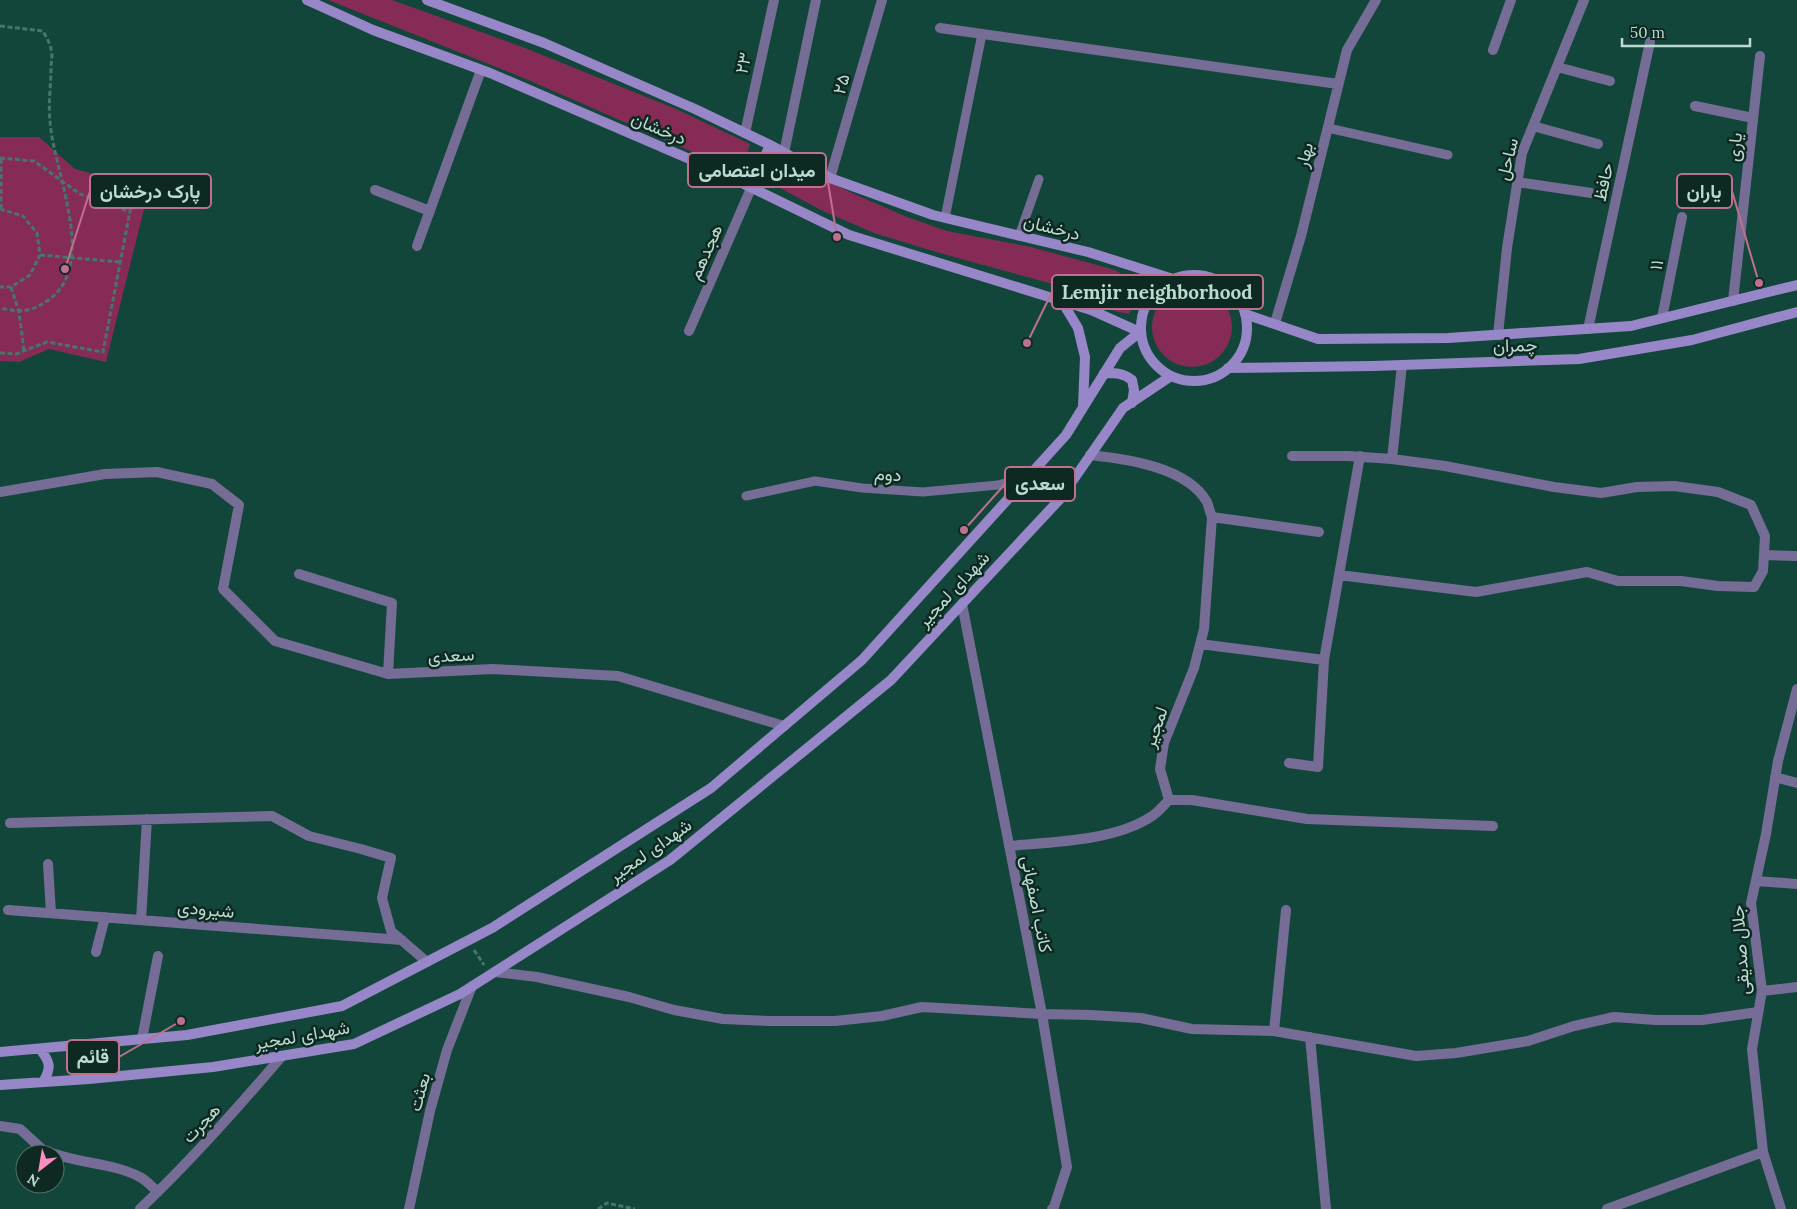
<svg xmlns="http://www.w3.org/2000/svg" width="1797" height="1209" font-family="Lora,Vazirmatn,serif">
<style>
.green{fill:#862b56}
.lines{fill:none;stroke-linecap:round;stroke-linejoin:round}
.path{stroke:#48756a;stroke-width:3;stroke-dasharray:5 2.5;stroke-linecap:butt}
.service{stroke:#766d96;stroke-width:9}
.minor{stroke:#766d96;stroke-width:10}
.secondary{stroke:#9787c8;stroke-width:10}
.labels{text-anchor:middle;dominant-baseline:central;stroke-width:5;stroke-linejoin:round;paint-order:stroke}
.street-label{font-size:18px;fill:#bbdbd1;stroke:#0e2922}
.leader{fill:none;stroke:#bf7090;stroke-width:2}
.callout-dot{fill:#bf7090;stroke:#0e2922;stroke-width:2}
.callout{fill:#0e2922;stroke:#bf7090;stroke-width:2}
.callout-label{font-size:19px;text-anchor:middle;font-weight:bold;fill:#bbdbd1}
</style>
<rect width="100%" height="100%" fill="#13463b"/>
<path class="green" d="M328 0H392L525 48 676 109 750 144 742 170 711 160 526 79Z
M0 137H39L75 169 149 189 106 362 49 349 19 362 0 361Z
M779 157 854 194 907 217 947 231 1031 247 1115 270 1133 281 1135 299 1129 314 1114 311 1099 301 1060 286 943 254 874 233 821 210 765 180Z
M1152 327a40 40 0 1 1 80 0a40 40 0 1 1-80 0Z"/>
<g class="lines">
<path class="path" d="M0 26 43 31C46 37 50 43 51 49 53 54 51 62 51 68 51 85 48 104 50 121 53 171 100 266 47 301 29 313 20 312 0 308
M0 158 34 161 80 194 130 212
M1 159V209
M0 209 23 216 37 233 40 255 30 275 11 287H0
M40 255 120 262
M11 287 19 312 24 351
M0 353 16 354 47 342 103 352 136 180
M474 950 484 965
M598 1209 607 1203 635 1209"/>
<path class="service" d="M1328 128 1448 155
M945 218 982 34
M1019 236 1039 179
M746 496 815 481 862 488 923 492 998 485 1028 477"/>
<path class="minor" d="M940 28 1338 84
M1493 50 1511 0
M1557 67 1610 81
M1695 106 1753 118
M1533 126 1598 144
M745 133 774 0
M784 153 816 0
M830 178 882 0
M1517 182 1591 193
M375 190 430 211
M417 246 481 70
M1733 301 1760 56
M1662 318 1682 217
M1275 323 1301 236 1347 50 1376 0
M1588 329 1650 42
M689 331 752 186
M1498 335 1507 248 1522 153 1584 0
M1090 455C1127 459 1187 467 1207 502 1209 507 1210 513 1212 517L1204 629 1194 668 1164 743 1160 769 1169 800H1192L1307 819 1493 826
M1392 459 1402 365
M0 492 105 474 157 472 212 484 239 505 223 589 275 641 388 674 493 669 618 676 784 726
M1212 517 1319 532
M1764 555 1797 556
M299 574 392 603 388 674
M1339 575 1360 456
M962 604 1042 1014 1067 1167 1054 1207 1052 1209
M1200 644 1324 660
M1289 763 1318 767 1324 660 1339 575 1476 592 1587 572 1618 581H1681L1718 586 1754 587 1763 571 1765 536 1751 505 1718 492 1674 486 1637 487 1601 493 1554 487 1445 466 1392 459 1348 456H1292
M1775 777 1797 783
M10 823 272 816 309 836 361 849 391 858 382 898 391 931 427 962
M1009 846C1052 842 1112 841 1149 818 1157 814 1163 806 1169 800
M48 864 51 913
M1756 881 1797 884
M8 910 402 940
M141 920 147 819
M96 952 105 917
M495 972 537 977 629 997 674 1010 723 1019 768 1021H835L882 1016 922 1007 1042 1014 1091 1015 1141 1018 1192 1029 1274 1031 1416 1056 1456 1053 1528 1041 1574 1026 1614 1017 1656 1020H1702L1758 1012
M1762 991 1797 987
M1274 1031 1286 910
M1310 1037 1326 1209
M142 1039 158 956
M0 1126 20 1129 43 1150 54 1154
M55 1154C83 1164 113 1163 140 1177 146 1180 152 1187 158 1192
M140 1209C191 1161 237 1109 282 1056
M409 1209 430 1111 447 1050 472 986
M1607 1209 1763 1152
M1781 1209 1763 1152 1752 1049 1762 991 1751 903 1766 834 1778 761 1797 689"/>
<path class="secondary" d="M307 0 373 30 490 73 715 170 849 235 1091 310 1140 332
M427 0 544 43 695 109 770 145 830 178 933 215 1088 252 1173 279
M752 186 770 145
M1141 328a53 53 0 1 1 106 0a53 53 0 1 1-106 0Z
M1061 300 1078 328 1085 357 1083 406
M1245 314 1318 339 1448 338 1631 326 1797 285
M1228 368 1373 366 1579 359 1692 340 1797 312
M1104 373C1116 373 1123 373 1132 380L1134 390 1132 403
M86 1045C81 1060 81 1065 89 1079
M40 1049C50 1062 52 1067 43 1082
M0 1052 187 1035 342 1006 492 928 711 788 862 660 1066 435 1120 348 1140 332
M0 1085 89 1079 213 1067 354 1044 460 994 670 860 891 680 1060 499 1123 408 1171 376"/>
</g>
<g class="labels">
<g class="street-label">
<text transform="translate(743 63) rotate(-77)">۲۳</text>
<text transform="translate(841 84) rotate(-74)">۲۵</text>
<text transform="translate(659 128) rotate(23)">درخشان</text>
<text transform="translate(1734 147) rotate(-84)">یاری</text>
<text transform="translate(1304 155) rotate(-76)">بهار</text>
<text transform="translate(1507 159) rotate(-76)">ساحل</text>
<text transform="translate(1603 182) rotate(-78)">حافظ</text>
<text transform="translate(1052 227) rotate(14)">درخشان</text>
<text transform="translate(705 252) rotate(-66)">هجدهم</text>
<text transform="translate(1656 265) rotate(-79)">۱۱</text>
<text transform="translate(1515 345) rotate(-2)">چمران</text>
<text transform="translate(888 474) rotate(4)">دوم</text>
<text transform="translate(953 589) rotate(-47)">شهدای لمجیر</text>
<text transform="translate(451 655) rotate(-3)">سعدی</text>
<text transform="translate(1155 727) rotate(-71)">لمجیر</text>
<text transform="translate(650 850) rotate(-35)">شهدای لمجیر</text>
<text transform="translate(1037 904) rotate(79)">کاتب اصفهانی</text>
<text transform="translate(206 909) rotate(5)">شیرودی</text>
<text transform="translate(1740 950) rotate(-94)">جلال صدیقی</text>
<text transform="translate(302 1035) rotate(-10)">شهدای لمجیر</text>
<text transform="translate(419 1092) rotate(-75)">بعثت</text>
<text transform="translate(201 1123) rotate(-47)">هجرت</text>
</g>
</g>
<path class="leader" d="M837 237L826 170M1759 283L1732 191M65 269L90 191M1027 343L1052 292M964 530L1005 484M181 1021L119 1057"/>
<g class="callout-dot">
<circle cx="837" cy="237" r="5"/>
<circle cx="1759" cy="283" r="5"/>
<circle cx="65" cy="269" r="5"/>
<circle cx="1027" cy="343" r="5"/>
<circle cx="964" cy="530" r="5"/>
<circle cx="181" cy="1021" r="5"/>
</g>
<g class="callout">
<rect x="688" y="153" width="138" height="34" rx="5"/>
<rect x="1677" y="174" width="55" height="34" rx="5"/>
<rect x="90" y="174" width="121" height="34" rx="5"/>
<rect x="1052" y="275" width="211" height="34" rx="5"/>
<rect x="1005" y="467" width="70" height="34" rx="5"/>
<rect x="67" y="1040" width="52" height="34" rx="5"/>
</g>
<g class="callout-label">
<text x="757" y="177">میدان اعتصامی</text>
<text x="1704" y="198">یاران</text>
<text x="150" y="198">پارک درخشان</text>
<text x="1157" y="299">Lemjir neighborhood</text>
<text x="1040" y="490">سعدی</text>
<text x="93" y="1063">قائم</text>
</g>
<g transform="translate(40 1169) rotate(211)"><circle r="24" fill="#0e2922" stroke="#537068"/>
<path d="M0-4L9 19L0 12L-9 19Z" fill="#fe8ebd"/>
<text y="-8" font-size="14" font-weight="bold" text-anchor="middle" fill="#bbdbd1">N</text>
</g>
<path d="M1622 38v8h128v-8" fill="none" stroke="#bbdbd1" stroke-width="2.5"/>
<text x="1630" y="38" font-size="15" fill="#bbdbd1" stroke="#0e2922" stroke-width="4" paint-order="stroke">50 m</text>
</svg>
